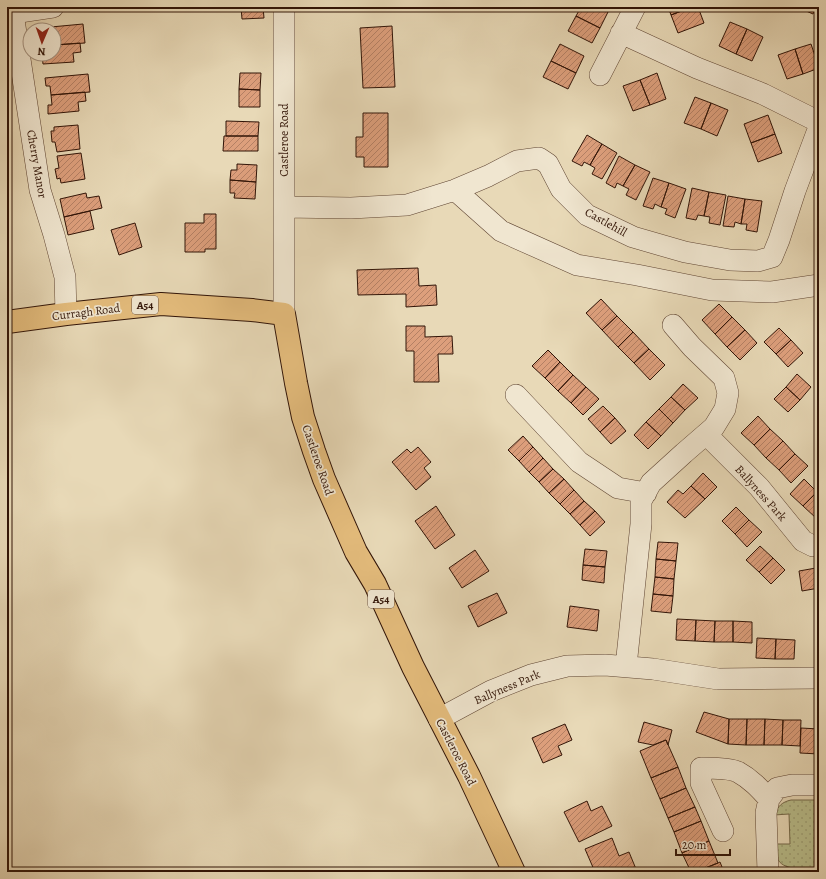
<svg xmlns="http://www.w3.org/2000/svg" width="826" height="879" font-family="Alegreya,serif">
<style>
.grass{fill:url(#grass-dots);stroke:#75694a}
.building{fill:url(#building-hatch);stroke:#311407}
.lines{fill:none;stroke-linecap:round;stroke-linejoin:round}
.minor-casing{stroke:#5f4533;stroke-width:22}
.major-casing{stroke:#311407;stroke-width:24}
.minor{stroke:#f0e6d0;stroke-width:21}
.major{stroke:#e4bc7c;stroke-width:22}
.labels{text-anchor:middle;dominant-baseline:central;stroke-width:3.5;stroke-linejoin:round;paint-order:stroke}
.shield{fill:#f0e6d0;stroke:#6a5343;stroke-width:1}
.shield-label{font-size:11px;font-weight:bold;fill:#311407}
.street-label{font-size:12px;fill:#311407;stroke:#f0e6d0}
</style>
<defs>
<pattern id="grass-dots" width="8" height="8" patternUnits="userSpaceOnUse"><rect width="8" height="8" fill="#b9be8c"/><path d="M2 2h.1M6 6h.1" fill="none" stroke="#a0a277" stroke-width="1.8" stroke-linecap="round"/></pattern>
<pattern id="building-hatch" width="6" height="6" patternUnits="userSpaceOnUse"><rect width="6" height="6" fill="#dd9f7c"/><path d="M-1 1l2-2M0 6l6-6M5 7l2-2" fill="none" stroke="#b48064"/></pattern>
</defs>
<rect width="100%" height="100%" fill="#e8d9b7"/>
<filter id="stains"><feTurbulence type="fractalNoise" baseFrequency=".005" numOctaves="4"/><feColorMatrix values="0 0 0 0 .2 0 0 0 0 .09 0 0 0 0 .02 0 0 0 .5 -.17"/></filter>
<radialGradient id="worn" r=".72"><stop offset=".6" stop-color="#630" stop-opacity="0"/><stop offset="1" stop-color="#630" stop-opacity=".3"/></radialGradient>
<path class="grass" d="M791 800H819V869C807 868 781 872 777 857 776 854 777 848 777 844H790L789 814 774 815C778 806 782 802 791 800Z"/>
<path class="building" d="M241 7H263L264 18 242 19Z
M581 7H596L608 12 600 28 576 16Z
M668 7H692L671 15Z
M692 7H698L704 23 678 33 671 15Z
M797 7H816L813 14Z
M576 16 600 28 592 43 568 31Z
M730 22 747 29 736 54 719 46Z
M83 24 85 43 54 45V30H40V28Z
M392 26 395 87 363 88 360 28Z
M747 29 763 37 752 61 736 54Z
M80 43 81 52 73 53 74 62 43 64 42 55H47V54H54V45Z
M560 44 584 56 576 73 551 61Z
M811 44 819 68 803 74 795 49Z
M795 49 803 74 787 79 778 55Z
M551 61 576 73 568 89 543 77Z
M240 73H261L260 90 239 89Z
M657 73 666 99 650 105 640 80Z
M88 74 90 92 51 95 50 86H46L45 78Z
M640 80 650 105 633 111 623 86Z
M239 89 260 90V107H239Z
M85 92 86 101 78 102 79 111 48 114V105H52L51 95Z
M695 97 711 103 701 129 684 123Z
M711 103 728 110 717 136 701 129Z
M363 113H388V167H364V157H356V137H363Z
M768 115 775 134 751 143 744 124Z
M226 121 259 122 258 136H226Z
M78 125 80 149 57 152 55 142H52L51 131H54V127Z
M775 134 782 153 758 162 751 143Z
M587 135 602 144 590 165 584 162 582 166 572 161Z
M224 136H258V151H223Z
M602 144 617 153 602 179 592 174 595 168 590 165Z
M81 153 85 179 61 183 60 178 57 179 55 169 59 168 57 156Z
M619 156 635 165 623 186 617 183 615 188 606 183Z
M237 164 257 165 256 182 230 180 231 170H237Z
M635 165 650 172 636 200 626 195 629 189 623 186Z
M653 178 669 183 661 207 655 204 653 209 643 206Z
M230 180 256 182 255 199 234 198 235 193H230Z
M669 183 686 189 675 218 665 214 667 209 661 207Z
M692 188 709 192 704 216 698 215 696 220 686 218Z
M709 192 726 195 720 225 709 223 710 217 704 216Z
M86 193 87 198 99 196 102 208 64 217 60 199Z
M728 196 745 199 741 224 735 222 734 227 723 226Z
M745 199 762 201 757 232 746 230 747 224H741Z
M90 211 94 229 68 235 64 217Z
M204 214H216V249H205V252H185V223H204Z
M135 223 142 247 119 255 111 230Z
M418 268 419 286 436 285 437 305 406 307V294L358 295 357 270Z
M601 299 617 316 602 330 586 313Z
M719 304 732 317 715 334 702 320Z
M617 316 633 332 618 347 602 330Z
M732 317 745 330 727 347 715 334Z
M406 326H425V337L452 336 453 354H438L439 382H414V351H406Z
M779 328 791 340 776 354 764 342Z
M745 330 757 343 740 360 727 347Z
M633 332 649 349 634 363 618 347Z
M791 340 803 353 788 367 776 354Z
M649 349 665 365 650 380 634 363Z
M548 350 560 362 545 378 532 366Z
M560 362 573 375 558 391 545 378Z
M797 374 811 387 800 400 786 387Z
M573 375 586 387 571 403 558 391Z
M683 384 698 398 685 410 671 397Z
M586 387 599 399 583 415 571 403Z
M786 387 800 400 788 412 774 399Z
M671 397 685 410 673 423 659 409Z
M603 406 615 418 600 432 588 419Z
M659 409 673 423 661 436 646 422Z
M758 416 770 429 754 445 741 433Z
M615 418 626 431 611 444 600 432Z
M646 422 661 436 648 449 634 435Z
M770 429 783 441 766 458 754 445Z
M523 436 533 447 519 461 508 450Z
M783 441 795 454 779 470 766 458Z
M418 447 431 462 424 468 431 477 416 490 392 462 407 449 411 453Z
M533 447 543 458 529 472 519 461Z
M795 454 808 466 791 483 779 470Z
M543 458 553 469 539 482 529 472Z
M553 469 564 479 549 493 539 482Z
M703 473 717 487 705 499 691 486Z
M564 479 574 490 560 504 549 493Z
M804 479 817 492 803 506 790 494Z
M691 486 705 499 685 518 667 502 678 490 683 494Z
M574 490 584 501 570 514 560 504Z
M817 492 819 494V515L816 518 803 506Z
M584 501 595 511 580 525 570 514Z
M436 506 455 535 435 549 415 521Z
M736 507 749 520 735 534 722 521Z
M595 511 605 522 590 536 580 525Z
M749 520 762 532 747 547 735 534Z
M658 542 678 543 676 561 656 559Z
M760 546 773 558 759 572 746 560Z
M585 549 607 551 605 567 583 565Z
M475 550 489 571 462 588 449 568Z
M773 558 785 570 771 584 759 572Z
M656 559 676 561 674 579 655 577Z
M583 565 605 567 604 583 582 580Z
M816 568 819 588 802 591 799 571Z
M655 577 674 579 673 596 653 594Z
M497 593 507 613 478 627 468 606Z
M653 594 673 596 671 613 651 611Z
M570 606 599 610 597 631 567 627Z
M677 619 696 620 695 641 676 640Z
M696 620 715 621 714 642 695 641Z
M715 621H733V642H714Z
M733 621 752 622V643L733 642Z
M757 638 776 639 775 659 756 658Z
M776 639 795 640 794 659H775Z
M704 712 729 719 728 744 696 732Z
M729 719H747L746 745 728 744Z
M747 719H765L764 745H746Z
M765 719 783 720 782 745H764Z
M783 720H801L800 746 782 745Z
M644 722 672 730 668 745 666 740 653 745 638 742Z
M565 724 572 740 558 746 562 755 543 763 532 738Z
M801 728 819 729V754L800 753Z
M666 740 678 767 651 778 640 751Z
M678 767 686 788 660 799 651 778Z
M686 788 695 807 668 818 660 799Z
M587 801 591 811 602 806 612 826 579 842 564 812Z
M695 807 701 821 674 832 668 818Z
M701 821 709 841 682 853 674 832Z
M612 838 619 856 629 852 636 869 628 872H595L585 849Z
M709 841 718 863 695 872H691L682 853Z
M720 862 724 872H695L718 863Z"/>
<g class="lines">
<defs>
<path id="minor" d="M12 7 40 190 54 235 65 277 66 314
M13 13 53 7
M621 33 697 68 763 94 819 122
M600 75 635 7
M455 190 501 231 577 265 637 275 712 290 772 292 819 285
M284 207 351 208 407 205 455 190 488 176 517 161 539 158 548 164 561 189 587 215 633 237 685 252 730 260 758 261 772 257 779 240 795 191 819 127
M284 314V7
M516 395 579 462 618 488 646 493
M706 434 759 487 803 541 813 546 819 545
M626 666 641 524V501L651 483 684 453 714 427 725 409 728 393 724 378 692 347 673 325
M439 719 491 691 531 675 567 666 605 665 653 669 718 679 819 678
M723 831 701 783V768C710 768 730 768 738 772 751 779 760 789 769 799
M768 872 766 813 769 799 777 788 792 785H819"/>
<path id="major" d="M7 322 66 314 161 304 252 310 284 314 296 383 303 417 314 451 324 479 356 552 375 584 413 667 469 776 514 872"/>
</defs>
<use href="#minor" class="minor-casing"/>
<use href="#major" class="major-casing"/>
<use href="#minor" class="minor"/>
<use href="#major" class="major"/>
</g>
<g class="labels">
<g class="shield">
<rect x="132" y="296" width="26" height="18" rx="3"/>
<rect x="368" y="590" width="26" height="18" rx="3"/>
</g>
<g class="shield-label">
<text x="145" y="305">A54</text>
<text x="381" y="599">A54</text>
</g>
<g class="street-label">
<text transform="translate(284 140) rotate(-90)">Castleroe Road</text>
<text transform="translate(37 164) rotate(80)">Cherry Manor</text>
<text transform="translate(606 222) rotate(29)">Castlehill</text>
<text transform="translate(86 312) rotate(-7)">Curragh Road</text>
<text transform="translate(318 460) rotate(71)">Castleroe Road</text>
<text transform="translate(761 493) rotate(48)">Ballyness Park</text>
<text transform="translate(507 687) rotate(-23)">Ballyness Park</text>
<text transform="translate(456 752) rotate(63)">Castleroe Road</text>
</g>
</g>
<rect width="826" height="879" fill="none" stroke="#e8d9b7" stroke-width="24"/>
<rect x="8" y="8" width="810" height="863" fill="none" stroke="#311407" stroke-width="2"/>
<rect x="12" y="12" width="802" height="855" fill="none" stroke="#311407"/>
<g transform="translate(42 42) rotate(182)"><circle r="19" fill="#f0e6d0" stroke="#a49280"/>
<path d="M0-3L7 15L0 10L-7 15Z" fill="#8f2418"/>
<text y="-6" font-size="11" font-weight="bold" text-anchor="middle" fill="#311407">N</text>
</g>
<path d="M676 849v6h54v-6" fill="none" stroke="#311407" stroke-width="2"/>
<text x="682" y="849" font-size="12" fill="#311407" stroke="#f0e6d0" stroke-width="3" paint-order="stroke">20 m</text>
<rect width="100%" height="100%" filter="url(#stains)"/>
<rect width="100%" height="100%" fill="url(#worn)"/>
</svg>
